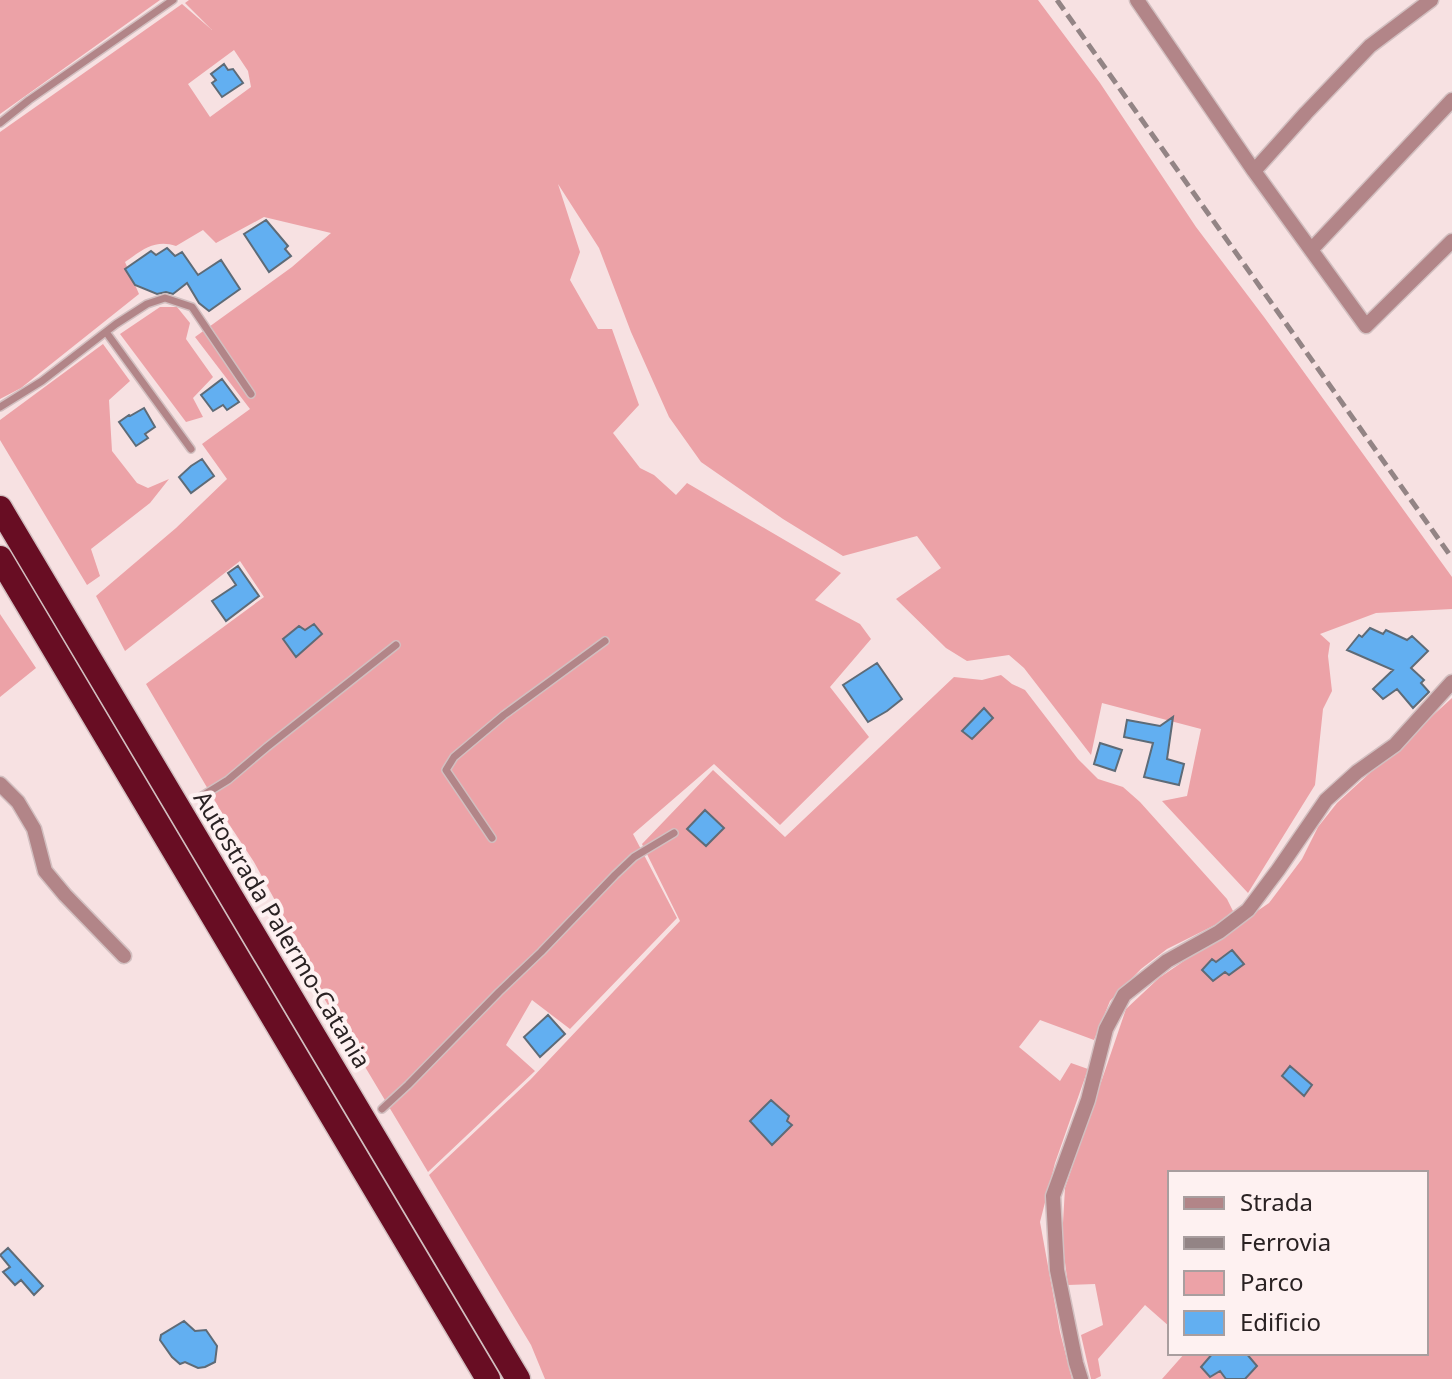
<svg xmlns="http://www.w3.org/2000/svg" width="1452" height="1379" font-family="'Noto Sans',sans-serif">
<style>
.green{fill:#eca2a7;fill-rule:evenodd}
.building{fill:#62aff1;stroke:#5e6b77;stroke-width:2}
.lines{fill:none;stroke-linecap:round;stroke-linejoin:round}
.service-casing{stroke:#d2bfc0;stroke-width:10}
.minor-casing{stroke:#d2bfc0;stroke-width:17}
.motorway-casing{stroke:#d2bfc0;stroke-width:27}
.service{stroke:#b28588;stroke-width:7}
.minor{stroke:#b28588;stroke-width:14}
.motorway{stroke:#680d23;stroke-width:24}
.rail{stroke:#938485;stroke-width:5;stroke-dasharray:12 6;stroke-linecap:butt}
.labels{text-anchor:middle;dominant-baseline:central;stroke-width:8;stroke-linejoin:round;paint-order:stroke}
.street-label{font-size:24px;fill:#2a2223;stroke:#fef1f1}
</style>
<rect width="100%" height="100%" fill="#f7e1e2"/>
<path class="green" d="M0 0H160L0 114Z
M189 0H1038L1100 83 1196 227 1264 317 1452 577V609L1376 613 1320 634 1330 643 1328 656 1332 691 1323 709 1315 785 1248 893 1162 801 1187 796 1201 729 1102 703 1091 755 1024 668 1009 655 967 661 946 648 896 599 941 568 917 536 843 556 783 519 701 462 669 417 631 332 599 248 558 184 580 252 570 280 598 329H612L639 405 613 433 640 468 654 475 676 495 687 483 841 573 815 600 860 624 871 639 830 687 869 737 780 825 714 764 633 834 677 918 570 1029 532 1000 506 1045 535 1071 428 1172 325 1000 300 946 254 862 225 818 146 684 264 597 240 561 125 651 96 596 176 528 227 479 202 444 250 409 195 337 292 267 331 233 264 217 216 243 203 230 176 246C155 239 142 250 125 262L139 294 21 388 0 399V132L182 4 212 30 185 3ZM234 50 248 71 251 87 210 117 188 84Z
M160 307H177L190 323 186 339 213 377 193 398 203 417 186 422 120 334Z
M103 344 130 381 109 400 112 451 137 483 148 488 169 479 150 503 91 549 100 576 87 585 0 440V420Z
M0 614 36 668 0 697Z
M1001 675 1012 684 1025 690 1078 759 1098 779 1123 787 1140 802 1227 899 1233 911 1217 924 1167 949 1141 969 1110 1001 1094 1040 1040 1020 1019 1047 1060 1081 1071 1063 1088 1069 1055 1163 1040 1222 1060 1332 1072 1379H545L531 1345 429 1175 531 1079 680 921 642 844 713 770 785 837 954 677 982 680Z
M1452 698V1379H1162L1185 1353H1426V1173H1170V1327L1145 1305 1098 1359 1101 1376 1095 1379H1091L1081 1335 1103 1325 1095 1284 1068 1285 1062 1240 1065 1188 1126 1009 1159 978 1269 903 1302 859 1318 827 1337 803Z"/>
<path class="building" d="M224 64 228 70 233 69 243 83 222 97 212 83 216 80 211 74Z
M266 220 288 246 285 249 291 256 269 272 244 234Z
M167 248 175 256 182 252 198 275 221 260 240 289 209 311 199 303 187 283 173 294 166 292 157 294 135 285 125 269 151 251 156 255Z
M222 379 239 402 227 410 223 405 213 411 201 395Z
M144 408 155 427 145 434 148 438 136 446 119 422 129 415 130 416Z
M202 459 214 476 191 493 179 477 191 466Z
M238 566 259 596 226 621 212 601 236 585 228 573Z
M314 624 322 634 296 657 283 639 299 626 305 630Z
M1370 628 1383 634 1386 630 1407 640 1412 636 1428 651 1411 668 1424 680 1421 683 1429 692 1413 708 1397 689 1383 699 1373 689 1393 670 1347 650 1359 635 1362 637Z
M877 663 902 699 887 711 868 722 843 685Z
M984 708 993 718 972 739 962 731Z
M1173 717 1167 759 1184 764 1179 785 1144 777 1153 743 1124 737 1127 720 1160 726Z
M1100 743 1122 750 1115 771 1094 764Z
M705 810 724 828 706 846 687 829Z
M1232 950 1244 964 1229 975 1225 972 1213 981 1202 970 1212 959 1216 962Z
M548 1015 565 1034 540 1057 524 1037Z
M1290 1066 1312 1085 1304 1096 1282 1076Z
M771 1100 789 1116 787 1121 792 1125 772 1145 750 1121Z
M8 1248 43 1286 34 1295 21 1280 15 1285 3 1272 10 1267 0 1255Z
M184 1321 195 1331 206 1330 217 1346 215 1362 205 1367 198 1368 185 1362 180 1364 172 1357 160 1340 161 1335Z
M1213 1353H1246L1257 1366 1245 1379H1226L1220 1371 1210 1377 1201 1367Z"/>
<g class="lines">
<defs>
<path id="service" d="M0 123 29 100 173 0
M106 332 191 449
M0 407 42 381 116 324 147 304 165 298 192 307 251 394
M202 796 228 780 267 747 396 645
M492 838 446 770 454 757 504 715 605 641
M382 1109 408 1085 499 992 541 952 615 875 634 857 674 833"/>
<path id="minor" d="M1137 0 1254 171 1366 326 1452 241
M1254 171 1306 113 1370 46 1431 0
M1311 250 1452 100
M0 784 18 802 34 829 45 871 65 895 124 956
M1081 1379 1076 1363 1057 1270 1053 1196 1088 1100 1106 1029 1124 995 1167 961 1219 932 1248 910 1278 870 1326 800 1357 772 1395 745 1452 682"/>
<path id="motorway" d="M0 508 518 1379
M0 558 488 1379"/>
</defs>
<use href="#service" class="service-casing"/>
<use href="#minor" class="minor-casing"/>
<use href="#motorway" class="motorway-casing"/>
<use href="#service" class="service"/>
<use href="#minor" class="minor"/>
<use href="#motorway" class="motorway"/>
<path class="rail" d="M1057 0 1452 558"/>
</g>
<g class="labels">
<g class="street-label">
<text transform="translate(283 929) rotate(59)">Autostrada Palermo-Catania</text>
</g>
</g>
<rect x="1168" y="1171" width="260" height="184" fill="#fef1f1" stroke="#a99e9f" stroke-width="2"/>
<rect x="1184" y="1197" width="40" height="12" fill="#b28588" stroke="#a99e9f" stroke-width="2"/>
<text x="1240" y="1211" font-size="24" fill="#2a2223">Strada</text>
<rect x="1184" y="1237" width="40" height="12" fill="#938485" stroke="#a99e9f" stroke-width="2"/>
<text x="1240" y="1251" font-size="24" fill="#2a2223">Ferrovia</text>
<rect x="1184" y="1271" width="40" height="24" fill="#eca2a7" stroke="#a99e9f" stroke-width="2"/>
<text x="1240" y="1291" font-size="24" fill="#2a2223">Parco</text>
<rect x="1184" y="1311" width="40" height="24" fill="#62aff1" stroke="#a99e9f" stroke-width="2"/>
<text x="1240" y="1331" font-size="24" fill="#2a2223">Edificio</text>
</svg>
